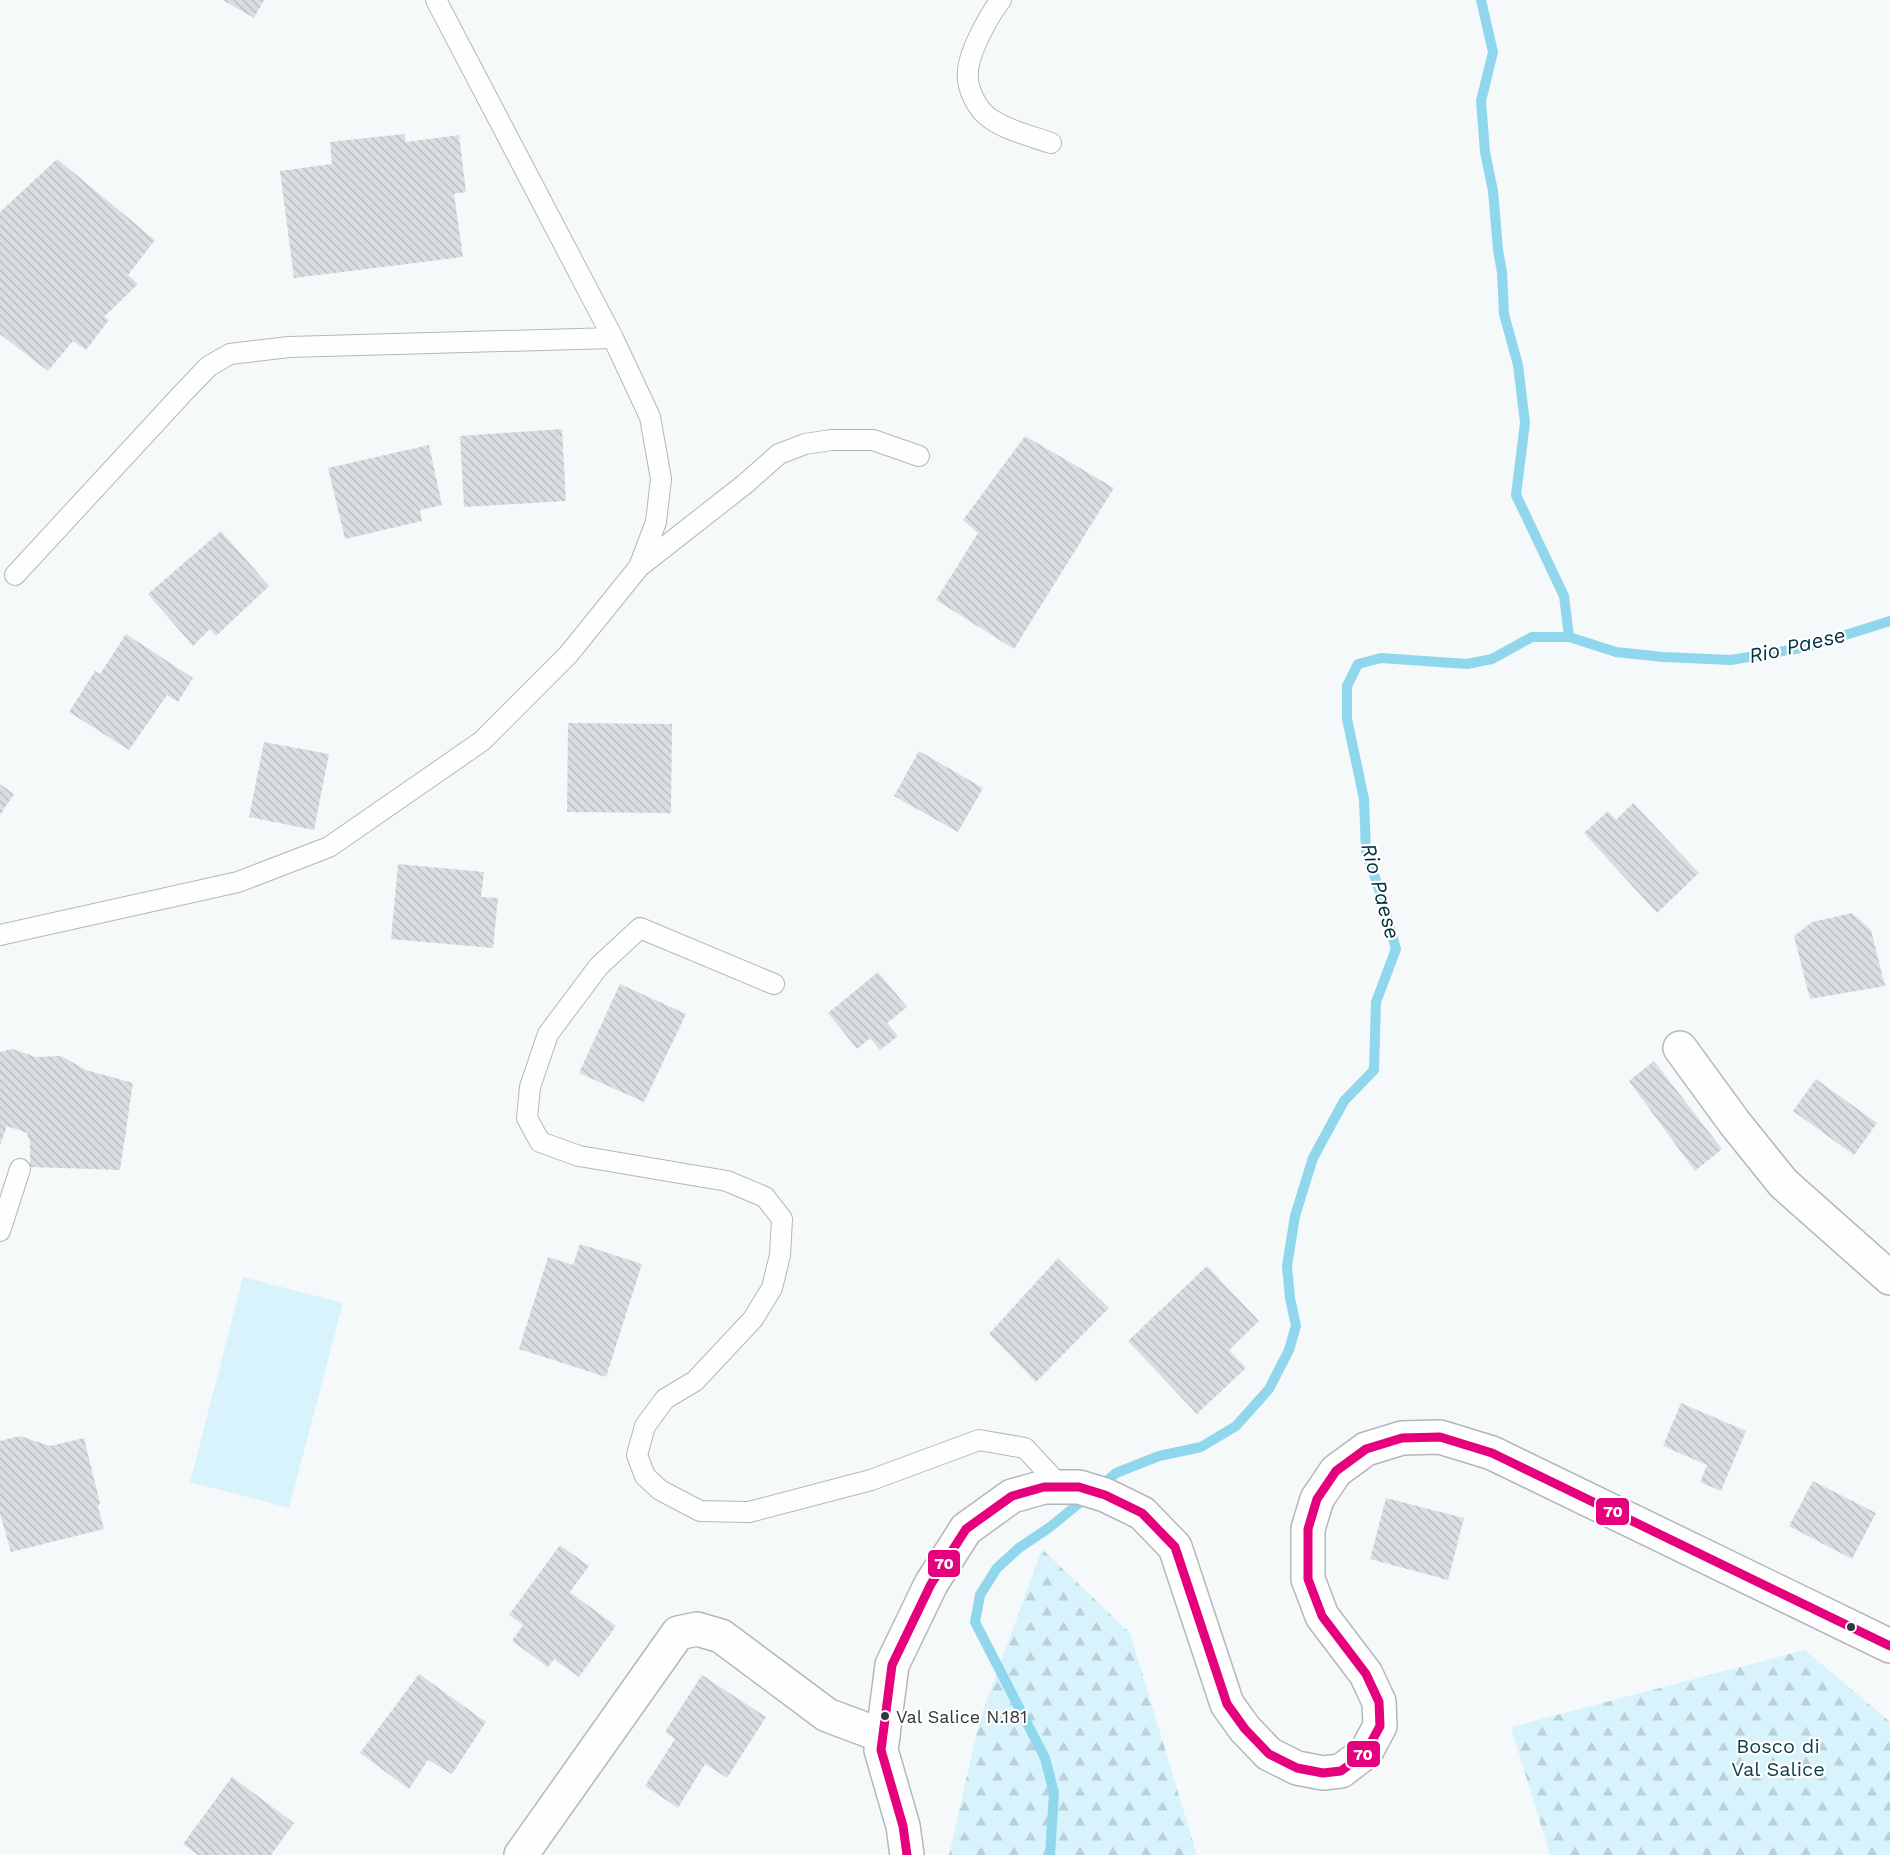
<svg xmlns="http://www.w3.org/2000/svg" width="1890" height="1855" font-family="'Work Sans',sans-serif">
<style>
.forest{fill:url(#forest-firs)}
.garden{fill:#d8f3fc}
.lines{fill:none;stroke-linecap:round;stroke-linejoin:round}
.stream{stroke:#90d7ed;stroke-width:10}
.building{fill:url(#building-back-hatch)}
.lane-casing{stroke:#b2b8ba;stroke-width:22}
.street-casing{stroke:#b2b8ba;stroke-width:36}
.secondary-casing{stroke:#b2b8ba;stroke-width:36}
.lane{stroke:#fefefe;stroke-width:20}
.street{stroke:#fefefe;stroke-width:33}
.secondary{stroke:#fefefe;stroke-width:33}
.bus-1-casing{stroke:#fff;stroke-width:14}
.bus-1{stroke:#e5007d;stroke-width:9}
.bus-dot{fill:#31393c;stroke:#fff;stroke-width:2}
.labels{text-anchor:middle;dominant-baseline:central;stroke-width:4.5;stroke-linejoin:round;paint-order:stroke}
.bus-label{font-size:18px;fill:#31393c;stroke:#fff;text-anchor:start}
.park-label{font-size:20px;fill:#0f3d4a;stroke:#fff}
.water-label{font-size:21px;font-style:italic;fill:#00313e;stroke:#fff}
.line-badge{stroke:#fff;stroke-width:2}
.badge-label{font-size:16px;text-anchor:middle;font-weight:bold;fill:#fff}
</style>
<defs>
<pattern id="forest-firs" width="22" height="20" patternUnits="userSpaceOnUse" patternTransform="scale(1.5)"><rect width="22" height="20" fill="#d8f3fc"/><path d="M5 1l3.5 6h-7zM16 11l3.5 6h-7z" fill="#bad1d9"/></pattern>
<pattern id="building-back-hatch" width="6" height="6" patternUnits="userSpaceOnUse" patternTransform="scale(1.5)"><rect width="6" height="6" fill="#d9dfe1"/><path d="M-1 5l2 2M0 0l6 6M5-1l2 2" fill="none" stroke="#bbc0c2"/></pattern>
</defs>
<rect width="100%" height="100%" fill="#f5f9fa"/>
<path class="forest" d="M1042 1549 1130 1633 1197 1855H949L980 1719Z
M1805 1650 1890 1722V1855H1550L1511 1727Z"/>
<path class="garden" d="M243 1277 343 1303 289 1508 190 1482Z"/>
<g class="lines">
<path class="stream" d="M1481 0 1493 52 1481 101 1485 152 1493 191 1498 250 1502 272 1504 314 1518 365 1525 423 1516 495 1564 596 1569 637
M1050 1855 1054 1793 1045 1758 975 1622 980 1595 997 1568 1019 1548 1050 1527 1116 1473 1159 1456 1201 1447 1236 1426 1269 1389 1289 1350 1296 1326 1290 1298 1287 1266 1295 1216 1313 1158 1344 1101 1374 1070 1376 1002 1396 949 1379 889 1366 852 1364 799 1347 719V686L1358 664 1381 658 1467 664 1492 659 1532 637H1569L1616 652 1663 657 1731 660 1807 647 1890 621"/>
</g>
<path class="building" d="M223 0H264L254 18Z
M404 134 406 142 459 135 466 192 454 194 463 257 294 278 280 171 332 164 330 142Z
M57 159 155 240 128 275 138 284 104 317 109 320 86 350 73 341 48 371 0 334V212Z
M562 429 566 501 464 507 460 436Z
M1025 436 1114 488 1014 649 936 600 978 533 963 520Z
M429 445 442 505 420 510 422 521 345 539 328 468Z
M221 531 269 586 216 636 210 629 193 646 148 594Z
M126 634 193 678 178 702 167 695 129 750 69 712 95 671 100 674Z
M568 723 672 724 671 813 567 812Z
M264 742 329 754 314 830 249 817Z
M919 751 983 788 958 832 894 796Z
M0 784 14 794 0 815Z
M1633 803 1699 873 1657 913 1584 833 1608 811 1616 820Z
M398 864 484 872 481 897 498 898 493 948 391 939Z
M1852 913 1871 930 1885 986 1810 999 1794 936 1812 922Z
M878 972 907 1007 887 1023 898 1036 880 1050 870 1038 857 1049 828 1013Z
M620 984 686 1014 644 1102 579 1073Z
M12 1049 36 1057 61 1056 86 1070 133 1083 120 1170 30 1167V1142L27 1133 7 1126 0 1145V1052Z
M1654 1061 1722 1149 1695 1171 1629 1081Z
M1816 1079 1877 1123 1854 1155 1793 1111Z
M580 1244 642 1264 606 1377 519 1349 548 1257 573 1265Z
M1058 1258 1109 1308 1036 1382 989 1334Z
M1207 1266 1259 1321 1229 1350 1246 1368 1197 1414 1128 1341Z
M1681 1403 1746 1431 1721 1491 1700 1482 1707 1465 1663 1446Z
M20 1436 50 1446 84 1438 100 1503 98 1507 104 1529 11 1552 0 1514V1441Z
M1813 1481 1876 1513 1852 1559 1789 1526Z
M1386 1498 1464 1518 1448 1580 1370 1559Z
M560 1545 589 1566 570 1592 616 1626 579 1677 554 1659 548 1667 512 1641 523 1625 509 1615Z
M419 1674 486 1722 452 1774 428 1760 409 1789 360 1753Z
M702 1675 766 1717 727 1778 705 1764 678 1808 645 1786 675 1739 665 1732Z
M232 1777 294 1823 271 1855H198L183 1844Z"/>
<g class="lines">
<defs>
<path id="lane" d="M1001 0C989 15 969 52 968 71 966 88 977 110 991 119 1008 131 1032 136 1051 143
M639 567 745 484 779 454 805 444 831 440H873L919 456
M15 575 183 393 209 366 230 354 289 347 613 338
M0 935 238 882 329 847 482 741 568 655 639 567 656 522 661 479 650 417 613 338 436 0
M774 984 640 928 599 966 548 1034 530 1087 527 1118 540 1142 579 1156 727 1181 765 1197 782 1219 780 1255 772 1288 753 1319 695 1381 665 1399 645 1426 637 1455 645 1476 660 1490 700 1511 749 1512 871 1480 979 1440 1025 1448 1061 1487
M0 1231 20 1169"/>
<path id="street" d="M1680 1048 1734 1122 1783 1183 1890 1278
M521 1855 678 1633 697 1629 721 1636 827 1715 883 1736"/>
<path id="secondary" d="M907 1855 903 1826 881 1750 892 1665 931 1584 966 1529 1012 1496 1044 1487H1079L1105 1495 1142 1513 1175 1547 1227 1704 1245 1729 1269 1754 1297 1768 1323 1773 1341 1771 1366 1752 1380 1726 1379 1702 1366 1674 1322 1616 1308 1579V1529L1317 1499 1336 1471 1366 1449 1402 1438 1440 1437 1492 1453 1890 1646"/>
</defs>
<use href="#lane" class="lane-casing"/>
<use href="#street" class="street-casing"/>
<use href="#secondary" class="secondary-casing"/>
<use href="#lane" class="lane"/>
<use href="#street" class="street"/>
<use href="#secondary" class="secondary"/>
<defs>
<path id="bus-1" d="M907 1855 903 1826 881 1750 892 1665 931 1584 966 1529 1012 1496 1044 1487H1079L1105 1495 1142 1513 1175 1547 1227 1704 1245 1729 1269 1754 1297 1768 1323 1773 1341 1771 1366 1752 1380 1726 1379 1702 1366 1674 1322 1616 1308 1579V1529L1317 1499 1336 1471 1366 1449 1402 1438 1440 1437 1492 1453 1890 1646"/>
</defs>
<use href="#bus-1" class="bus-1-casing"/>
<use href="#bus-1" class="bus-1"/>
</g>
<g class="bus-dot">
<circle cx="1851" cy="1627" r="5"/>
<circle cx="885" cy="1716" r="5"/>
</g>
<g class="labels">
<g class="bus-label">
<text x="896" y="1716">Val Salice N.181</text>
</g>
<g class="park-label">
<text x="1778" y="1746">Bosco di<tspan x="1778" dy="23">Val Salice</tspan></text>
</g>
<g class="water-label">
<text transform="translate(1797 645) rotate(-13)">Rio Paese</text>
<text transform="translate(1381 891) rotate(75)">Rio Paese</text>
</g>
</g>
<g class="line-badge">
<rect x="1595" y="1497" width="35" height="29" rx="6" fill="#e5007d"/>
<rect x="927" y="1549" width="34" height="29" rx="6" fill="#e5007d"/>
<rect x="1346" y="1740" width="35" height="28" rx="6" fill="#e5007d"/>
</g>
<g class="badge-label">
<text x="1613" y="1517">70</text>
<text x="944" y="1569">70</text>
<text x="1363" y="1760">70</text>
</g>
</svg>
